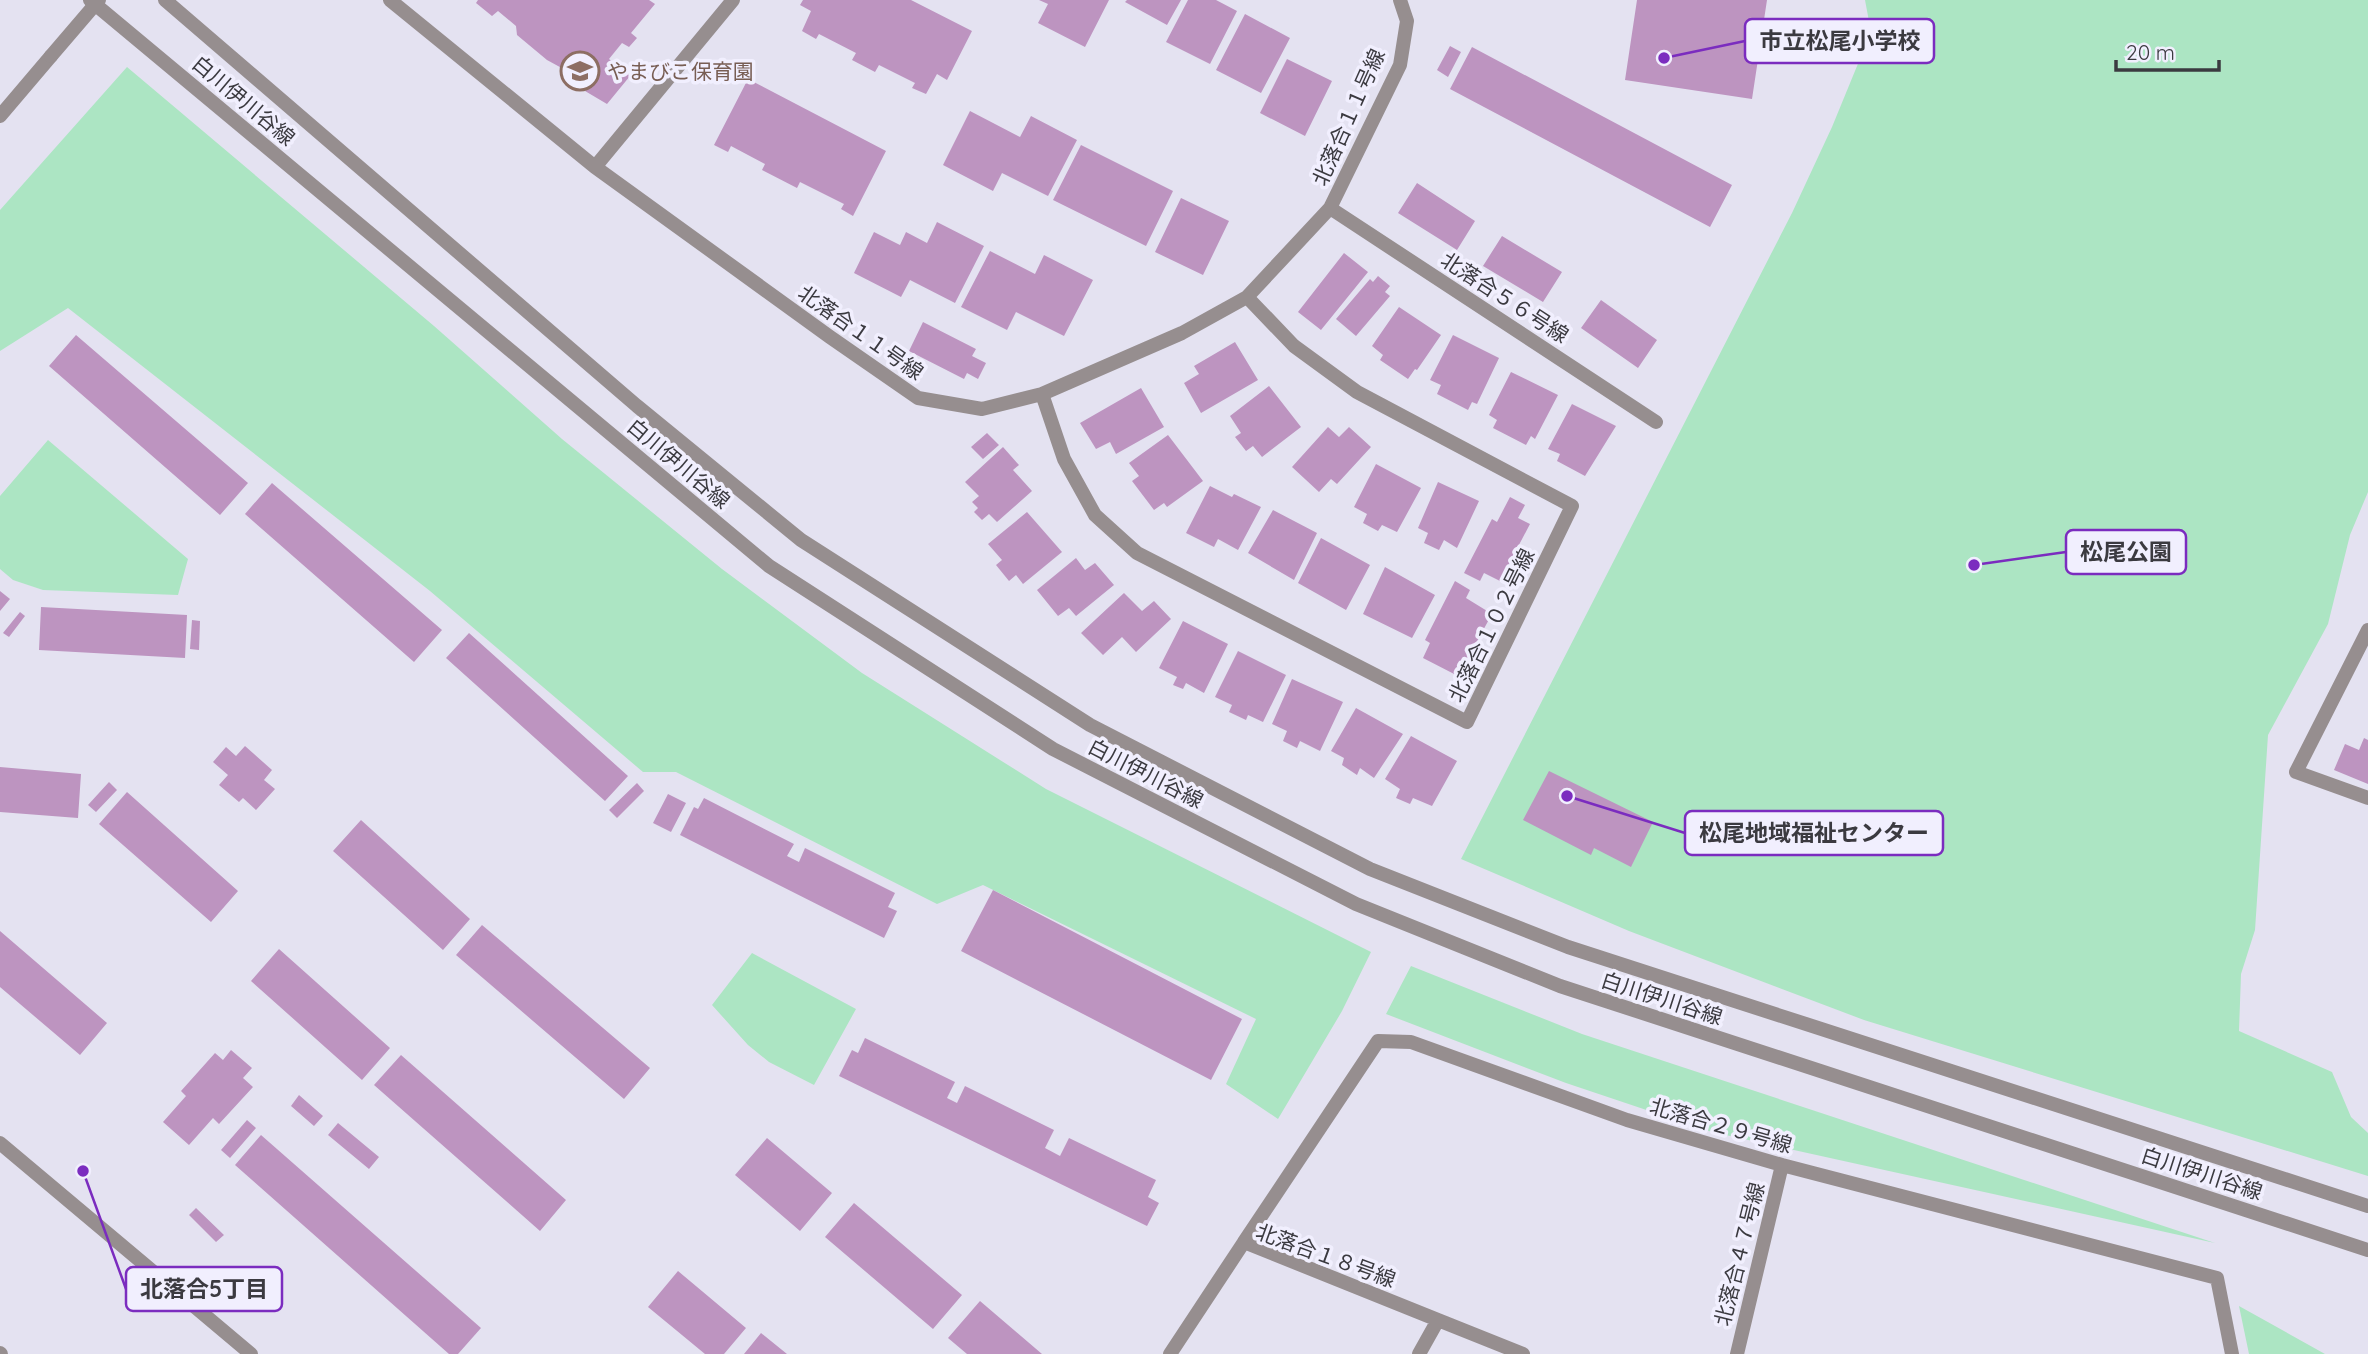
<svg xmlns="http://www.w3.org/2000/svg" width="2368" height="1354" font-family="Quicksand,'Noto Sans JP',sans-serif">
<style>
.green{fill:#ace5c3}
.building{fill:#bd94c0}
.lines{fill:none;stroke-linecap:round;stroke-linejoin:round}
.minor{stroke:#968e8f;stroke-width:14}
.tertiary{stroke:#968e8f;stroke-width:14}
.tertiary-bridge{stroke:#968e8f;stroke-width:14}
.labels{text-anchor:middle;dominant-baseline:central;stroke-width:7;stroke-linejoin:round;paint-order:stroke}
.education-label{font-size:21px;fill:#785e54;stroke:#f1effe;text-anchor:start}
.street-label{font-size:21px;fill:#3b3a40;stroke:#f1effe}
.leader{fill:none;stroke:#7b2cbf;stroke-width:2.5}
.callout-dot{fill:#7b2cbf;stroke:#f1effe;stroke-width:2.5}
.callout{fill:#f1effe;stroke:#7b2cbf;stroke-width:2.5}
.callout-label{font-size:23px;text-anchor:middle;font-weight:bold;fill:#3b3a40}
</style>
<rect width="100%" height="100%" fill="#e4e2f1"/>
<path class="green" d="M1865 0H2368V492L2350 535 2328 624 2268 735 2255 930 2241 974 2239 1031 2332 1072 2351 1117 2368 1133V1176L1864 1020 1629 931 1461 859 1792 213 1832 127 1871 32Z
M127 67 434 326 562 439 722 569 862 673 1046 789 1371 952 1342 1011 1278 1119 1226 1084 1256 1019 983 885 937 904 676 772H643L430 591 68 308 0 351V210Z
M48 440 188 559 178 595 43 590 13 580 0 569V496Z
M752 953 856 1009 814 1085 769 1062 748 1045 712 1005Z
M1411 966 1582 1034 2215 1243 1712 1132 1566 1083 1386 1014Z
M2239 1306 2325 1354H2249Z"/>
<path class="building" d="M478 0H649L655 4 631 33 637 38 629 47 622 43 609 59 630 76 607 104 585 91 591 84 547 60 517 35 516 26 498 11 492 16 476 3Z
M803 0H911L972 31 947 80 937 74 926 94 912 88 915 83 879 65 875 72 852 60 856 53 819 34 816 39 802 31 811 11 800 5Z
M1039 0H1109L1085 47 1038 23 1048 4Z
M1127 0H1181L1167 25 1125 2Z
M1188 0H1216L1237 11 1210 64 1166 42Z
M1637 0H1767L1752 99 1625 80Z
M1245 14 1290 38 1261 93 1216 70Z
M1450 46 1461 52 1448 77 1437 70Z
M1472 47 1732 185 1710 227 1450 89Z
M1287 59 1332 81 1305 136 1260 113Z
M748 79 886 151 853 216 841 209 844 204 800 182 797 188 762 170 765 164 731 146 728 152 714 145Z
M970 111 1020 137 1031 116 1077 140 1048 196 1002 173 993 191 943 165Z
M1081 145 1173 191 1146 246 1053 200Z
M1417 183 1475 221 1457 250 1398 213Z
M1181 198 1229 221 1203 275 1155 252Z
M937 222 984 246 955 303 910 280 901 297 854 273 874 232 900 245 906 232 927 243Z
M1502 236 1562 272 1543 302 1483 266Z
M990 251 1035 274 1044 255 1093 280 1064 336 1016 312 1007 330 961 307Z
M1344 253 1368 272 1321 330 1298 312Z
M1378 276 1390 286 1385 292 1390 296 1356 336 1336 319 1370 279 1373 282Z
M1601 300 1657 340 1638 368 1581 328Z
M1399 307 1441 335 1417 370 1415 369 1408 379 1380 360 1383 355 1372 346Z
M923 322 976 349 972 356 986 363 978 379 967 373 964 379 909 351Z
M76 335 248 483 220 515 49 366Z
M1453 335 1499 358 1477 404 1472 402 1468 410 1437 394 1441 385 1430 380Z
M1235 342 1258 380 1201 413 1184 383 1199 374 1194 366Z
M1511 372 1558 395 1535 439 1531 436 1526 445 1493 428 1497 420 1489 415Z
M1269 386 1301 427 1262 457 1253 446 1246 451 1235 437 1241 433 1230 416Z
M1141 388 1164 427 1116 454 1110 442 1096 449 1080 423Z
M1572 404 1616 426 1585 476 1557 461 1560 454 1548 449Z
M1328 427 1339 437 1349 427 1371 447 1337 484 1331 479 1319 492 1292 467Z
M987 433 999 445 983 459 971 447Z
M1168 435 1203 481 1167 507 1164 503 1154 510 1132 481 1139 476 1129 463Z
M1003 447 1019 465 1013 470 1032 491 997 522 989 514 982 520 974 512 978 508 972 502 979 496 965 482Z
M1376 464 1421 488 1397 532 1382 525 1378 531 1363 523 1367 514 1354 507Z
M1438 482 1479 501 1457 548 1444 540 1439 550 1424 543 1428 533 1418 528Z
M272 483 442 630 414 662 245 514Z
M1210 486 1232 497 1234 494 1261 507 1238 550 1218 539 1214 547 1186 533Z
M1510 497 1525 505 1518 518 1530 524 1500 581 1484 573 1480 581 1464 573 1492 519 1497 522Z
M1273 510 1317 533 1294 580 1248 553Z
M1027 512 1062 552 1023 584 1016 575 1009 581 996 565 1002 560 988 544Z
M1321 538 1370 565 1346 610 1298 583Z
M1076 558 1085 570 1095 563 1114 585 1076 616 1069 608 1058 616 1037 590Z
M1385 567 1435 595 1412 638 1363 614Z
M1455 581 1470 590 1466 598 1492 614 1458 676 1423 658 1430 643 1425 640Z
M0 591 10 599 0 611Z
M1124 593 1142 611 1154 601 1171 619 1136 652 1122 637 1103 655 1081 633Z
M41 607 187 615 185 658 39 650Z
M20 612 25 616 9 637 3 633Z
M192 620 200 621 199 650 190 649Z
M1183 621 1228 644 1204 693 1186 683 1183 689 1173 685 1177 677 1159 668Z
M469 633 628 776 605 801 446 658Z
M1238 651 1286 675 1263 722 1248 715 1246 720 1229 712 1232 705 1215 697Z
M1292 679 1343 702 1320 751 1300 741 1297 748 1283 741 1287 731 1272 724Z
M1356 708 1403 734 1374 778 1360 768 1357 775 1342 765 1344 758 1331 751Z
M1411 736 1457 761 1432 806 1413 798 1410 804 1396 798 1400 789 1385 779Z
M2364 738 2368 740V784L2334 770 2345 744 2359 750Z
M245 746 272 770 264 780 275 789 256 810 243 798 239 802 219 785 228 775 213 762 226 747 236 756Z
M0 767 81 774 78 818 0 812Z
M1549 771 1653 822 1631 867 1594 848 1591 855 1523 820Z
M109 782 117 790 96 812 88 805Z
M637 783 644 791 617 818 609 810Z
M127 792 238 891 211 922 99 824Z
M668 794 686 803 671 832 653 823Z
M704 798 794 844 787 856 799 862 805 848 895 893 888 907 897 911 884 938 680 835 694 807 698 809Z
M361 820 470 919 443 950 333 851Z
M993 890 1242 1019 1211 1080 961 951Z
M482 925 650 1068 624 1099 456 955Z
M0 931 107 1023 80 1055 0 987Z
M279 949 390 1048 362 1080 251 981Z
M865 1038 955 1082 947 1098 957 1103 965 1086 1054 1130 1045 1148 1060 1156 1069 1138 1156 1180 1148 1197 1159 1203 1147 1226 839 1076 852 1050 858 1053Z
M231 1050 252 1068 243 1078 253 1087 219 1124 213 1118 189 1145 163 1122 186 1096 181 1091 215 1053 223 1060Z
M401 1055 566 1200 540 1231 374 1085Z
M299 1095 323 1116 314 1126 291 1106Z
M247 1120 256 1128 230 1158 221 1150Z
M338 1123 379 1157 369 1169 328 1135Z
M261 1135 481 1328 458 1354H449L235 1165Z
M767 1138 832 1193 800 1231 735 1175Z
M854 1203 962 1295 933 1329 825 1237Z
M196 1208 224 1235 216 1242 189 1215Z
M678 1271 746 1328 724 1354H705L648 1307Z
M980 1301 1042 1354H967L948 1338Z
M761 1333 787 1354H744Z"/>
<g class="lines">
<path class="minor" d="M390 0 595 167 830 337 918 398 982 409 1042 394 1182 333 1247 297 1330 208 1400 65 1407 21 1400 0
M595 167 733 0
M1330 208 1656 422
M1042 394 1064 459 1095 515 1137 553 1467 722 1572 506 1357 392 1294 346 1247 297
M2368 630 2296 772 2368 798
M1244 1242 1378 1041 1411 1042 1627 1120 1782 1165 2217 1278 2232 1354
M0 1353 1 1354
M1170 1354 1244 1242 1438 1320
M1419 1354 1438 1320 1523 1354
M1737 1354 1782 1165"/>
<path class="tertiary" d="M90 0 769 566 1053 749 1356 904 1560 986 2368 1250
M165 0 637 406 801 540 1090 725 1370 869 1568 947 2368 1206
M0 116 51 56
M0 1143 251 1354"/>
<path class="tertiary-bridge" d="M51 56 99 0"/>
</g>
<defs>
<symbol id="school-ring" viewBox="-11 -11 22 22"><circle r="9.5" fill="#f1effe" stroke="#8d6e63" stroke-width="1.5"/><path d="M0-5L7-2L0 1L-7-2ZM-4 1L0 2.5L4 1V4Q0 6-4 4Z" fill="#8d6e63"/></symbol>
</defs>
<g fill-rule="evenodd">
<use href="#school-ring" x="558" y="49" width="44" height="44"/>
</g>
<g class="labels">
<g class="education-label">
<text x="607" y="71">やまびこ保育園</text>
</g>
<g class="street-label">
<text transform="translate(244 100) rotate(40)">白川伊川谷線</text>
<text transform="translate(1348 117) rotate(-66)">北落合１１号線</text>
<text transform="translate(1505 297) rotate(33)">北落合５６号線</text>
<text transform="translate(861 332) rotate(35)">北落合１１号線</text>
<text transform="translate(679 463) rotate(40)">白川伊川谷線</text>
<text transform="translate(1491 625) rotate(-64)">北落合１０２号線</text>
<text transform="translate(1146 773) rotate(27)">白川伊川谷線</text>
<text transform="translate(1662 998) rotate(18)">白川伊川谷線</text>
<text transform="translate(1721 1125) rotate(16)">北落合２９号線</text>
<text transform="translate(2202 1173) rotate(18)">白川伊川谷線</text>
<text transform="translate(1739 1254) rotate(-76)">北落合４７号線</text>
<text transform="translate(1326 1255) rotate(20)">北落合１８号線</text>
</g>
</g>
<path class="leader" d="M1664 58L1745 41M1974 565L2066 552M1567 796L1685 833M83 1171L126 1289"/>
<g class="callout-dot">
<circle cx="1664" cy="58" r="7"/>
<circle cx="1974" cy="565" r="7"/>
<circle cx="1567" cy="796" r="7"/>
<circle cx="83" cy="1171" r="7"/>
</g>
<g class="callout">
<rect x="1745" y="19" width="189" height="44" rx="7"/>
<rect x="2066" y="530" width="120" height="44" rx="7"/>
<rect x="1685" y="811" width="258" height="44" rx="7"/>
<rect x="126" y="1267" width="156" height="44" rx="7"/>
</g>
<g class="callout-label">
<text x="1840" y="49">市立松尾小学校</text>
<text x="2126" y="560">松尾公園</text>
<text x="1814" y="841">松尾地域福祉センター</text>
<text x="204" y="1297">北落合5丁目</text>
</g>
<path d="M2116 60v10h103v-10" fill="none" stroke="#3b3a40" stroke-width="3.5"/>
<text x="2126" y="60" font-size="21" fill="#3b3a40" stroke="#f1effe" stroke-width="5" paint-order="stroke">20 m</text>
</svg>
